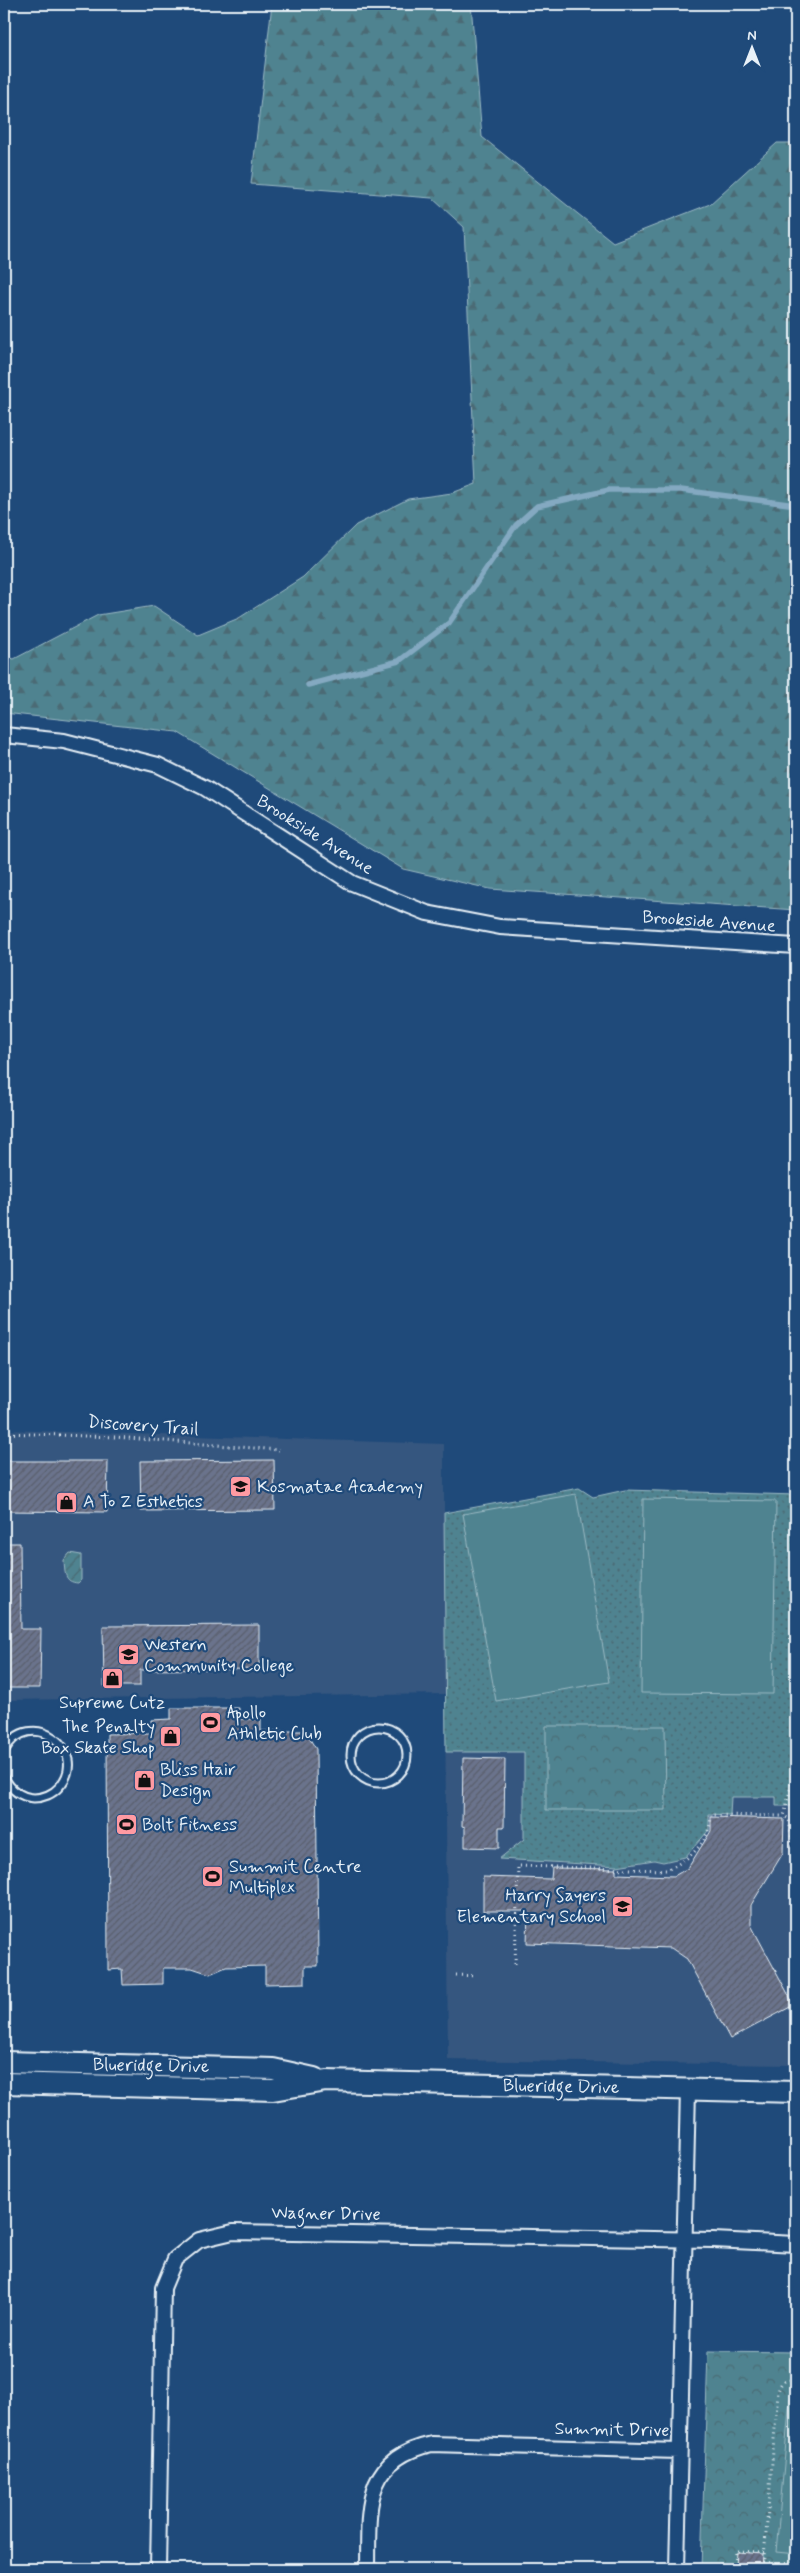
<svg xmlns="http://www.w3.org/2000/svg" width="800" height="2573" font-family="Mynerve,sans-serif">
<style>
.built{fill:#36567f}
.grass{fill:url(#grass-dots);stroke:#9cbac4}
.forest{fill:url(#forest-firs);stroke:#9cbac4}
.park{fill:url(#park-crowns);stroke:#9cbac4}
.garden{fill:url(#garden-furrows);stroke:#9cbac4}
.pitch{fill:#4f8390;stroke:#9cbac4}
.lines{fill:none;stroke-linecap:round;stroke-linejoin:round}
.stream{stroke:#84a9c1;stroke-width:5.5}
.building{fill:url(#building-hatch);stroke:#e8f1f8}
.lane-casing{stroke:#e8f1f8;stroke-width:11}
.street-casing{stroke:#e8f1f8;stroke-width:18}
.secondary-casing{stroke:#e8f1f8;stroke-width:24}
.path{stroke:#e8f1f8;stroke-width:3;stroke-dasharray:1 4;stroke-linecap:butt}
.lane{stroke:#1f4a7a;stroke-width:7}
.street{stroke:#1f4a7a;stroke-width:14}
.secondary{stroke:#1f4a7a;stroke-width:20}
.labels{text-anchor:middle;dominant-baseline:central;stroke-width:4.5;stroke-linejoin:round;paint-order:stroke}
.street-label{font-size:18px;fill:#e8f1f8;stroke:#1f4a7a}
.poi-label{font-size:18px;fill:#e8f1f8;stroke:#1f4a7a;text-anchor:start}
</style>
<defs>
<pattern id="grass-dots" width="8" height="8" patternUnits="userSpaceOnUse" patternTransform="scale(1.25)"><rect width="8" height="8" fill="#4f8390"/><path d="M2 2h.1M6 6h.1" fill="none" stroke="#4b6b74" stroke-width="1.8" stroke-linecap="round"/></pattern>
<pattern id="forest-firs" width="22" height="20" patternUnits="userSpaceOnUse" patternTransform="scale(1.25)"><rect width="22" height="20" fill="#4f8390"/><path d="M5 1l3.5 6h-7zM16 11l3.5 6h-7z" fill="#4b6b74"/></pattern>
<pattern id="park-crowns" width="20" height="18" patternUnits="userSpaceOnUse" patternTransform="scale(1.25)"><rect width="20" height="18" fill="#4f8390"/><path d="M2 6a3 3 0 1 1 6 0M12 15a3 3 0 1 1 6 0" fill="none" stroke="#4b6b74"/></pattern>
<pattern id="garden-furrows" width="10" height="10" patternUnits="userSpaceOnUse" patternTransform="scale(1.25)"><rect width="10" height="10" fill="#4f8390"/><path d="M-1 1l2-2M0 10L10 0M9 11l2-2" fill="none" stroke="#4b6b74"/></pattern>
<pattern id="building-hatch" width="6" height="6" patternUnits="userSpaceOnUse" patternTransform="scale(1.25)"><rect width="6" height="6" fill="#6b738c"/><path d="M-1 1l2-2M0 6l6-6M5 7l2-2" fill="none" stroke="#585e6b"/></pattern>
</defs>
<rect width="100%" height="100%" fill="#1f4a7a"/>
<filter id="ink" filterUnits="userSpaceOnUse"><feTurbulence type="fractalNoise" baseFrequency=".02" numOctaves="2"/><feDisplacementMap in="SourceGraphic" scale="10" xChannelSelector="R" yChannelSelector="G"/><feConvolveMatrix kernelMatrix="1 2 1 2 8 2 1 2 1" color-interpolation-filters="sRGB"/></filter>
<g filter="url(#ink)">
<path class="built" d="M4 1430 444 1444V1513L579 1488 593 1497 625 1490 796 1495V2065L448 2060 445 1694 4 1700Z"/>
<path class="grass" d="M579 1488 593 1497 625 1490 796 1495V1806H776V1797H731L730 1815 709 1814V1830L685 1857 663 1862 654 1860 617 1866 499 1859 524 1839V1752H446L444 1513Z"/>
<path class="forest" d="M272 4H471L482 137 613 242 710 204 777 143H796V910L490 889 403 869 177 732 4 713V656L14 659 98 615 154 606 198 635 239 618 303 577 356 525 408 499 452 493 476 484 464 227 432 198 251 184Z"/>
<path class="park" d="M546 1726H665L666 1810H546Z
M708 2351 796 2352V2569H701Z"/>
<path class="garden" d="M70 1553 81 1555V1580L78 1583C64 1582 65 1573 64 1560Z"/>
<path class="pitch" d="M576 1494 609 1682 496 1701 463 1514Z
M643 1499 776 1501 773 1694 641 1693Z
M790 2398 796 2399V2554L776 2552Z"/>
<g class="lines">
<path class="stream" d="M308 685 399 661 449 623 516 525 537 506 609 490H681L796 505"/>
</g>
<path class="building" d="M274 1460 275 1510 141 1511 140 1461Z
M4 1461H108L107 1512 4 1511Z
M4 1543H20L21 1629H41L40 1688H4Z
M259 1625V1669L140 1670V1686H104L103 1626Z
M171 1708H239V1719H261V1731H305L316 1749 318 1966H305V1983L265 1984V1966L226 1967 210 1974 192 1968H163V1984L123 1985 122 1969 108 1970 107 1734 151 1733V1720L171 1719Z
M463 1758 505 1759 504 1827H499V1848L465 1847V1827L462 1826Z
M711 1817 784 1819 783 1853 751 1905V1925L794 2005 730 2039 687 1959 671 1948 527 1943 528 1911H483V1877L551 1879 552 1868 616 1869V1874L674 1876 688 1868 711 1831Z
M737 2552 763 2554 762 2569H739L736 2567Z"/>
<g class="lines">
<defs>
<path id="lane" d="M351 1755a28 28 0 1 1 56 0a28 28 0 1 1-56 0Z
M4 1751C30 1704 92 1751 59 1787 53 1794 43 1798 34 1798 20 1797 10 1789 4 1777"/>
<path id="street" d="M4 735 64 741 158 765 205 788 352 883 427 913 500 927 796 946
M158 2569 163 2288 175 2259 199 2240 233 2232 713 2240 796 2244
M368 2569C369 2512 361 2459 432 2444L678 2451
M677 2569 688 2089"/>
<path id="secondary" d="M4 2062 273 2069 314 2078
M4 2083 273 2090 326 2081 796 2092"/>
</defs>
<use href="#lane" class="lane-casing"/>
<use href="#street" class="street-casing"/>
<use href="#secondary" class="secondary-casing"/>
<path class="path" d="M4 1433 115 1437 279 1450
M796 1765 784 1816 789 1819C798 1871 787 1926 796 1979
M515 1964 518 1866 666 1870C689 1860 710 1843 711 1815L784 1816
M456 1975 476 1976
M763 2562 796 2566
M735 2569 736 2551 764 2552
M763 2569 778 2392C781 2381 784 2380 796 2380"/>
<use href="#lane" class="lane"/>
<use href="#street" class="street"/>
<use href="#secondary" class="secondary"/>
</g>
</g>
<defs>
<symbol id="university-square" viewBox="-11 -11 22 22"><rect x="-9" y="-9" width="18" height="18" rx="4" fill="#ff9aa2" stroke="#1f4a7a"/><path d="M0-5L7-2L0 1L-7-2ZM-4 1L0 2.5L4 1V4Q0 6-4 4Z" fill="#111"/></symbol>
<symbol id="shop-square" viewBox="-11 -11 22 22"><rect x="-9" y="-9" width="18" height="18" rx="4" fill="#ff9aa2" stroke="#1f4a7a"/><path d="M-5-2.5h2.3a2.7 3.5 0 0 1 5.4 0H5L5.5 6h-11ZM-1.5-2.5h3a1.5 2.3 0 0 0-3 0Z" fill="#111"/></symbol>
<symbol id="stadium-square" viewBox="-11 -11 22 22"><rect x="-9" y="-9" width="18" height="18" rx="4" fill="#ff9aa2" stroke="#1f4a7a"/><path d="M0-5a6.5 5 0 1 0 0 10a6.5 5 0 1 0 0-10ZM-3.5-1.8h7v3.6h-7Z" fill="#111"/></symbol>
<symbol id="school-square" viewBox="-11 -11 22 22"><rect x="-9" y="-9" width="18" height="18" rx="4" fill="#ff9aa2" stroke="#1f4a7a"/><path d="M0-5L7-2L0 1L-7-2ZM-4 1L0 2.5L4 1V4Q0 6-4 4Z" fill="#111"/></symbol>
</defs>
<g fill-rule="evenodd">
<use href="#university-square" x="228" y="1474" width="25" height="25"/>
<use href="#shop-square" x="54" y="1490" width="25" height="25"/>
<use href="#university-square" x="116" y="1642" width="25" height="25"/>
<use href="#shop-square" x="100" y="1666" width="25" height="25"/>
<use href="#stadium-square" x="198" y="1710" width="25" height="25"/>
<use href="#shop-square" x="158" y="1724" width="25" height="25"/>
<use href="#shop-square" x="132" y="1768" width="25" height="25"/>
<use href="#stadium-square" x="114" y="1812" width="25" height="25"/>
<use href="#stadium-square" x="200" y="1864" width="25" height="25"/>
<use href="#school-square" x="610" y="1894" width="25" height="25"/>
</g>
<g class="labels">
<g class="street-label">
<text transform="translate(315 835) rotate(32)">Brookside Avenue</text>
<text transform="translate(709 922) rotate(4)">Brookside Avenue</text>
<text transform="translate(143 1426) rotate(4)">Discovery Trail</text>
<text transform="translate(151 2066) rotate(1)">Blueridge Drive</text>
<text transform="translate(561 2087) rotate(1)">Blueridge Drive</text>
<text transform="translate(326 2214) rotate(1)">Wagner Drive</text>
<text transform="translate(612 2430) rotate(1)">Summit Drive</text>
</g>
<g class="poi-label">
<text x="257" y="1487">Kosmatae Academy</text>
<text x="83" y="1502">A To Z Esthetics</text>
<text x="144" y="1645">Western<tspan x="144" dy="21">Community College</tspan></text>
<text x="112" y="1703" text-anchor="middle">Supreme Cutz</text>
<text x="227" y="1713">Apollo<tspan x="227" dy="21">Athletic Club</tspan></text>
<text x="155" y="1727" text-anchor="end">The Penalty<tspan x="155" dy="21">Box Skate Shop</tspan></text>
<text x="160" y="1770">Bliss Hair<tspan x="160" dy="21">Design</tspan></text>
<text x="142" y="1825">Bolt Fitness</text>
<text x="229" y="1867">Summit Centre<tspan x="229" dy="21">Multiplex</tspan></text>
<text x="606" y="1896" text-anchor="end">Harry Sayers<tspan x="606" dy="21">Elementary School</tspan></text>
</g>
</g>
<rect width="800" height="2573" fill="none" stroke="#1f4a7a" stroke-width="20"/>
<rect x="10" y="10" width="780" height="2553" fill="none" stroke="#e8f1f8" stroke-width="2" filter="url(#ink)"/>
<g transform="translate(752 48)" stroke="#1f4a7a" stroke-width="4" paint-order="stroke">
<path d="M0-4L9 19L0 12L-9 19Z" fill="#e8f1f8"/>
<text y="-8" font-size="14" font-weight="bold" text-anchor="middle" fill="#e8f1f8">N</text>
</g>
</svg>
